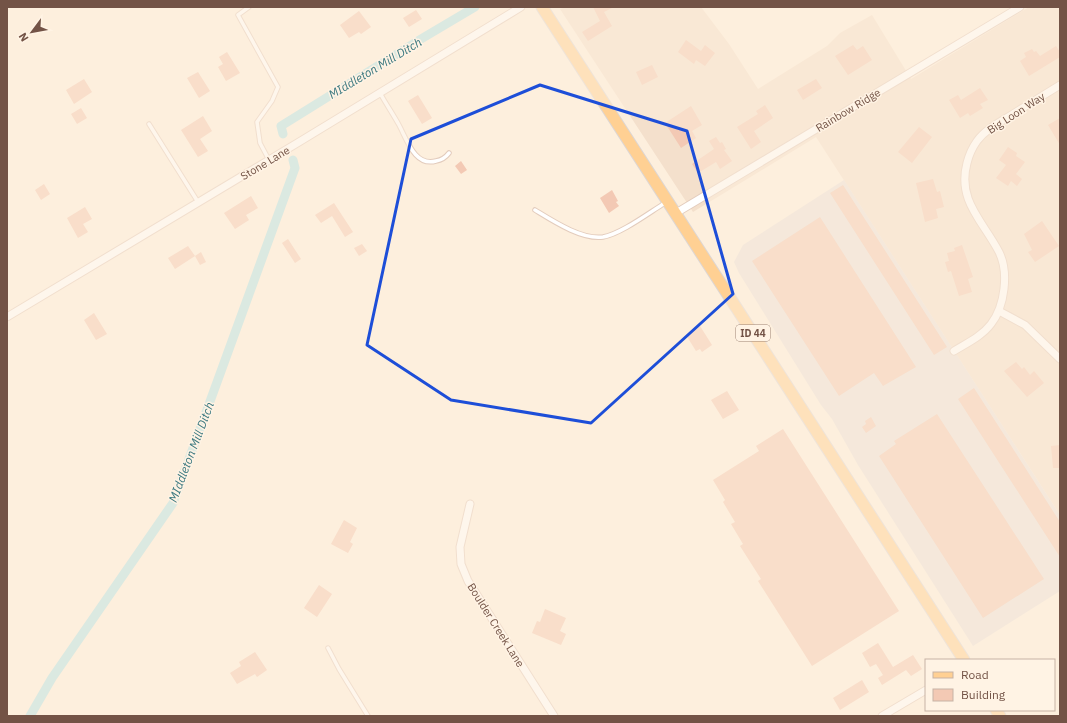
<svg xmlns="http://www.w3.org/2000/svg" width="1067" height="723" font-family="'IBM Plex Sans',sans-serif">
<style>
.residential{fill:#f4e0cc}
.industrial{fill:#eae1da}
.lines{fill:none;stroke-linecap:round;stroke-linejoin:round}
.canal{stroke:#b2e2e6;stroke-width:9}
.building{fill:#f3c9b4}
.lane-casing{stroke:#e3ccbd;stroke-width:5.5}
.street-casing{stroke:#e3ccbd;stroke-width:9}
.primary-casing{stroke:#ddd6d3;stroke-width:13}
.lane{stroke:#fff;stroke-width:3.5}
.street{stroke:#fff;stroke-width:7}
.primary{stroke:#ffd093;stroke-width:11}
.marked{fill:none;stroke:#1d4ed8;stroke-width:3;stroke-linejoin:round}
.labels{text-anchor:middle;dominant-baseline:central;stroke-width:3;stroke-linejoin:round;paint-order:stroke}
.shield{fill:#fff3e4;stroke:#9d8375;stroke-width:1}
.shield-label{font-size:10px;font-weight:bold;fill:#735346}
.street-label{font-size:11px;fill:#735346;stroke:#fff3e4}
.water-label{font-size:12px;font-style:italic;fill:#3c7980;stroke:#fff3e4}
</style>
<rect width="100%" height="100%" fill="#fdefdd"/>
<path class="residential" d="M566 7H701L729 44 758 89 827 46 840 33 872 15 911 79 1029 7H1060V515L816 137 693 212 560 9Z"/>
<path class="industrial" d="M844 180 1060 515V591L973 646 858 465 832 419 821 405 739 273 734 262 743 245Z"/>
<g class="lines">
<path class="canal" d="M283 134 281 126 421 39 475 7
M30 716 52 678 173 503 295 168 293 160"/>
</g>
<path class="building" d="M593 7H614L604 12 612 26 588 41 582 32 600 21Z
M416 10 422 19 409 27 403 18Z
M359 11 371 27 361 34 359 32 349 38 340 25Z
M686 40 701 51 705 45 715 53 705 66 696 60 694 64 678 52Z
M853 45 857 50 863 46 872 60 848 75 835 56Z
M1056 46 1060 52V57L1029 76 1020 61 1026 57 1024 53 1032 49 1034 52 1036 51 1040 56Z
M227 52 240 73 226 81 218 67 223 64 219 57Z
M652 65 658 77 642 85 636 72Z
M198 72 210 91 199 98 187 78Z
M84 79 92 92 74 104 66 90Z
M816 79 822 88 803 100 797 90Z
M980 88 988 100 980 104 983 108 970 116 968 113 960 118 949 100 958 95 961 100Z
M418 95 432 118 422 124 408 101Z
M765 105 773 118 754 131 761 142 751 149 737 127 758 114 756 111Z
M691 106 702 125 692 131 696 138 681 148 665 123Z
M81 108 87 118 77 124 71 114Z
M203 116 212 131 200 139 208 151 198 157 181 130Z
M1060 118V145L1048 125Z
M919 127 932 137 912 163 898 152Z
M716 137 720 143 722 142 726 149 724 150 732 161 720 169 716 162 698 173 692 164 714 149 709 141Z
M1008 147 1017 153 1016 156 1025 162 1016 174 1022 179 1017 186 1011 181 1008 186 996 178 1006 165 999 160Z
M461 161 467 170 461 174 455 166Z
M933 179 937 192 940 191 944 207 936 209 938 218 925 222 916 183Z
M44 184 50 194 41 200 35 190Z
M843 185 947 347 934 355 830 193Z
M612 190 618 201 616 202 619 206 609 213 600 198Z
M251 196 258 208 246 215 249 220 235 229 224 213Z
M334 203 353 232 345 237 332 216 321 223 315 215Z
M85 207 92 219 83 224 88 232 78 238 67 218Z
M820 217 916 367 883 386 874 373 839 396 752 261Z
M1042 221 1059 246 1035 262 1028 252 1032 250 1024 234Z
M288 239 301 259 295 263 282 243Z
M362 244 367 251 359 256 354 248Z
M962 245 973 277 968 279 972 292 959 296 951 271 948 272 945 262 949 261 947 253 955 251 954 248Z
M188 246 195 256 175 269 168 258Z
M201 252 206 262 200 265 195 256Z
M94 313 107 334 96 340 84 320Z
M700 326 712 345 702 352 700 349 696 351 686 335Z
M1016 362 1022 369 1024 367 1030 375 1034 371 1044 383 1027 397 1004 371Z
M974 388 1060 522V557L958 399Z
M727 391 739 410 723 419 711 400Z
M937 414 1044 579 983 618 879 456 896 444 894 441Z
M871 417 876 426 866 433 862 427 866 424 865 421Z
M783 429 899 611 812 666 758 581 761 579 740 546 743 544 731 524 735 522 723 502 725 500 713 480 759 451 756 446Z
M1060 445V468H1053L1051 446Z
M344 520 357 528 350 542 353 544 348 553 331 544Z
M319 585 332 594 317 617 304 608Z
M545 609 566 618 560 631 566 634 561 645 532 633 537 621 540 622Z
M878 643 893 667 913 655 922 669 911 676 906 670 882 685 878 678 883 675 876 664 870 667 862 653Z
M255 652 267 670 257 677 255 674 237 684 230 673 241 666 239 662Z
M862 680 869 692 840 710 833 698Z"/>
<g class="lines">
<defs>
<path id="lane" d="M249 7 238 15 278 87 272 101 257 122 260 143 269 160
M380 93C386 104 393 114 399 125 407 140 415 167 436 161 442 160 446 157 449 153
M149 124 198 202
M535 210C553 221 582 240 603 237 621 234 650 212 665 203
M328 648 339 669 368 716"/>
<path id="street" d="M676 213 1020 7
M999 311 1025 325 1060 359
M7 317 299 142 521 7
M954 351C967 343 982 336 991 324 1005 306 1009 272 999 252 983 221 957 201 967 163 969 155 972 148 977 141 986 129 1000 122 1013 114 1029 104 1044 95 1060 85
M470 504 460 547 461 564 468 581 554 716
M882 716 926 690"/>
<path id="primary" d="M542 7 964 660
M996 710 1000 716"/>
</defs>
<use href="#lane" class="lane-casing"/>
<use href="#street" class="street-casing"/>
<use href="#primary" class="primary-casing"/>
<use href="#lane" class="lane"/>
<use href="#street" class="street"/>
<use href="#primary" class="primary"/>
</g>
<path d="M0 0H1067V723H0ZM540 85 687 131 733 294 591 423 451 400 367 345 411 139Z" fill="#fdefdd" fill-opacity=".55" fill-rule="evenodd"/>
<path class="marked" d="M540 85 687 131 733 294 591 423 451 400 367 345 411 139Z"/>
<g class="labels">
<rect class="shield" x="736" y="325" width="34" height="16" rx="3"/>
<g class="shield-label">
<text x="753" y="333">ID 44</text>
</g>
<g class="street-label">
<text transform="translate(848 110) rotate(-31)">Rainbow Ridge</text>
<text transform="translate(1016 113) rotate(-33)">Big Loon Way</text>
<text transform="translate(265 163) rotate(-31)">Stone Lane</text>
<text transform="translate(496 625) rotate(58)">Boulder Creek Lane</text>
</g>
<g class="water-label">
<text transform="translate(375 68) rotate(-31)">MIddleton Mill Ditch</text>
<text transform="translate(191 452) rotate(-69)">MIddleton Mill Ditch</text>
</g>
</g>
<rect width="1067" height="723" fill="none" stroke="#735346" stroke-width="16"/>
<rect x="925" y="659" width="130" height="52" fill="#fff3e4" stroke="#c7b3a5"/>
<rect x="933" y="672" width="20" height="6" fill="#ffd093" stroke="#c7b3a5"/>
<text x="961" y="679" font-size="12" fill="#735346">Road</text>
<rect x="933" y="689" width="20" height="12" fill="#f3c9b4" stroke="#c7b3a5"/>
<text x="961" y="699" font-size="12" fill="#735346">Building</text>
<g transform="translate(32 32) rotate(238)" stroke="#fff3e4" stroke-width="3" paint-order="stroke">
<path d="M0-3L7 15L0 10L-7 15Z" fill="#735346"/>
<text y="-6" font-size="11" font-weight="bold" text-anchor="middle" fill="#735346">N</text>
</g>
</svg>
